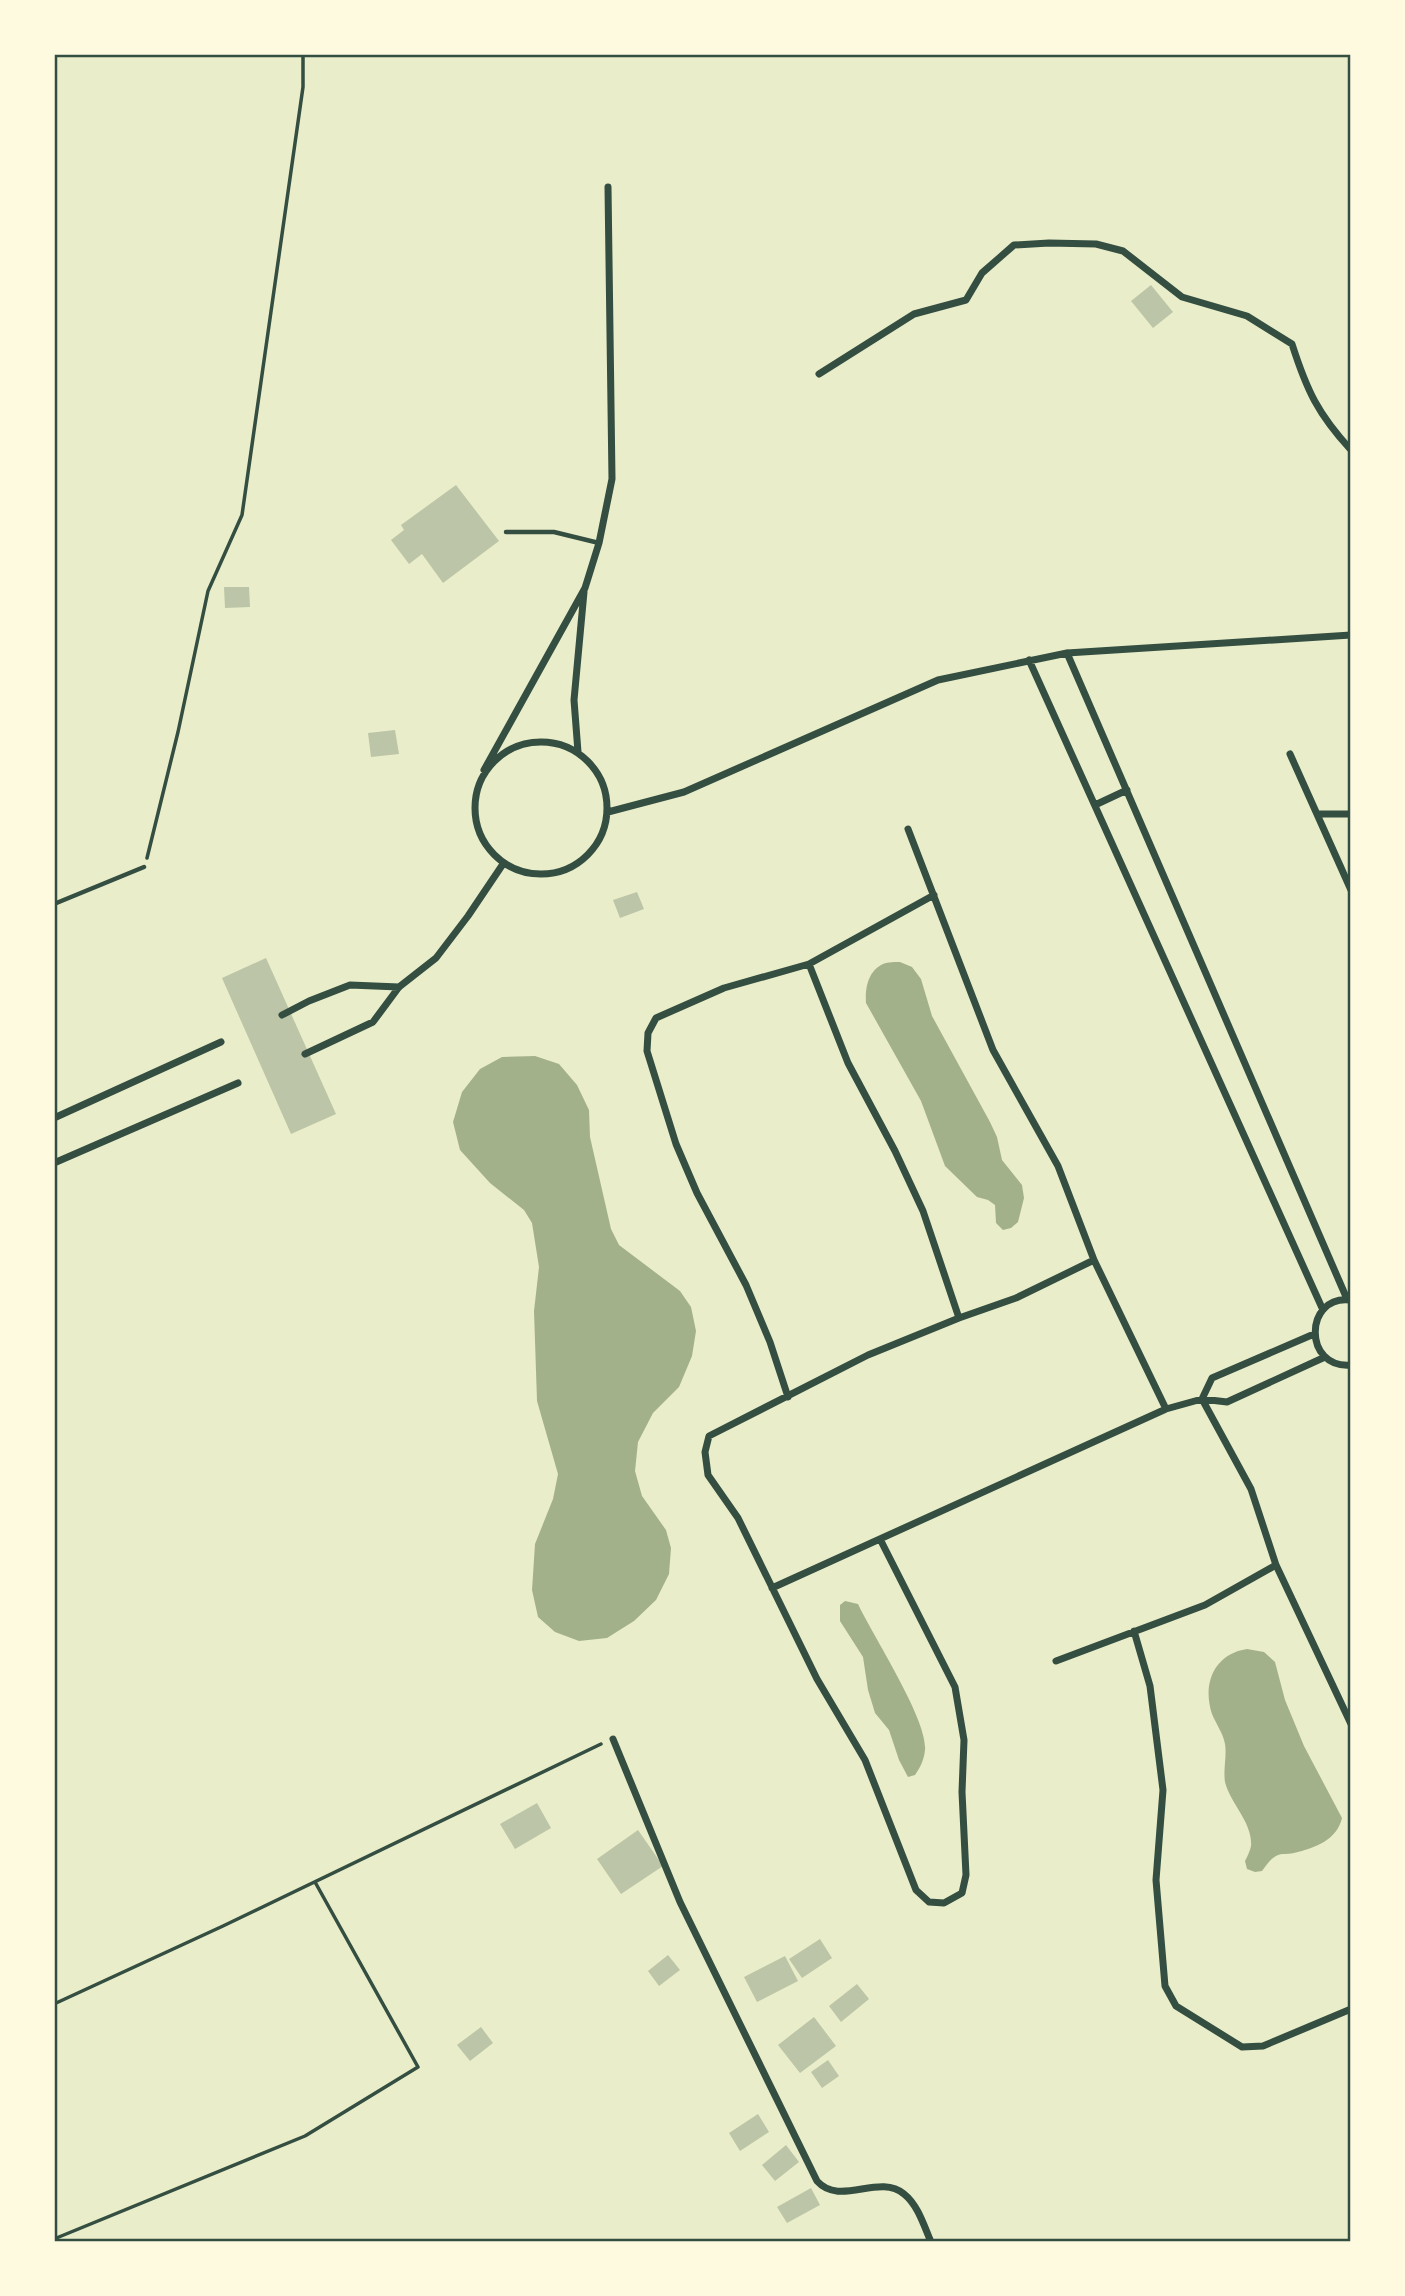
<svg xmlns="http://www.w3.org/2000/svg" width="1405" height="2296" font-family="'Asap Condensed',sans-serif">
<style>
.water{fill:#a3b18a}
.building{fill:#bcc5a7}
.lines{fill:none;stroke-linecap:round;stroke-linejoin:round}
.path{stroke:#344e41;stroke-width:3.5}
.service{stroke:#344e41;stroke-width:4.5}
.minor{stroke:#344e41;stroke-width:7}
.neatline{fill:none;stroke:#344e41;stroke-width:2.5}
</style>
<rect width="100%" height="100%" fill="#e9edc9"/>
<path class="water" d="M900 962 912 967 921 979 932 1016 990 1122 997 1137 1002 1160 1022 1185 1024 1198 1018 1222 1011 1228 1003 1230 996 1223 995 1205 988 1200 977 1197 945 1166 921 1101 866 1003C865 988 868 971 883 964 888 962 896 962 900 962Z
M535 1056 559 1064 577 1085 589 1110 590 1137 611 1229 619 1245 680 1291 691 1307 696 1331 692 1356 679 1387 653 1413 638 1442 635 1471 642 1496 666 1530 671 1548 669 1574 656 1600 634 1621 607 1638 579 1641 555 1632 538 1617 532 1590 535 1544 553 1499 558 1474 537 1401 534 1311 539 1267 532 1223 524 1210 490 1183 460 1150 453 1122 462 1092 480 1069 502 1057Z
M845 1601 858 1604C873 1636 928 1720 925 1750 924 1760 920 1768 915 1775L908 1777 899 1760 889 1730 875 1713 868 1690 863 1657 840 1621V1605Z
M1247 1649 1264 1652 1275 1662 1285 1700 1304 1746 1342 1818C1337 1840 1315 1848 1294 1853 1286 1855 1280 1852 1273 1858 1269 1861 1265 1867 1262 1871L1255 1872 1247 1869 1245 1861C1247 1857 1250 1851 1251 1846 1253 1823 1230 1803 1225 1782 1223 1769 1227 1756 1225 1744 1223 1733 1216 1724 1212 1714 1202 1684 1214 1654 1247 1649Z"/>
<path class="building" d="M1151 285 1173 312 1153 328 1131 301Z
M456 485 499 541 443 583 422 554 409 564 391 540 404 530 401 525Z
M224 587H249L250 607 225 608Z
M395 730 399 754 371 757 368 733Z
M637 892 644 909 620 918 613 900Z
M266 958 336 1114 291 1134 222 978Z
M537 1803 551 1828 515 1849 500 1824Z
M638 1830 663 1866 621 1894 597 1859Z
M820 1939 832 1958 802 1978 789 1959Z
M668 1955 680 1970 659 1986 648 1971Z
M785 1956 798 1981 757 2002 744 1977Z
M857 1984 869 1999 841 2022 829 2006Z
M814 2017 836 2046 800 2073 778 2045Z
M481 2027 493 2043 470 2061 457 2045Z
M828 2060 839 2076 822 2088 811 2072Z
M758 2114 769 2132 740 2151 729 2133Z
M786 2145 799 2162 775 2181 762 2165Z
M811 2188 820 2205 787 2223 777 2207Z"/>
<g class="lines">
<path class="path" d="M147 858 178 732 208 591 242 515 303 87V54
M54 2004 223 1926 601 1744
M54 2239 305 2136 418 2067 315 1882"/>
<path class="service" d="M506 532H554L599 543
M54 904 144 867"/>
<path class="minor" d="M819 374 914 314 966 300 982 273 1014 245 1049 243 1096 244 1123 251 1182 297 1247 316 1292 344C1307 391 1318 414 1351 450
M1067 653 1347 1299
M1029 660 1323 1310
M475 808a66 66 0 1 1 132 0a66 66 0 1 1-132 0Z
M578 752 574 700 584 592
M1290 754 1351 890
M484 770 585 588 599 543 612 479 608 187
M1095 805 1127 790
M608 812 684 792 938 680 1067 653 1351 635
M1317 814H1351
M908 829 993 1050 1058 1166 1094 1260 1166 1409
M809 964 848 1063 895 1151 923 1211 959 1318
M282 1015 309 1001 350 985 399 987
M305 1054 373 1022 399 987 436 958 468 916 503 864
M54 1118 221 1042
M54 1163 238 1083
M1350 1300C1304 1295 1303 1369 1351 1365
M788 1397 770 1342 746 1285 697 1193 676 1144 647 1051 648 1033 656 1018 724 988 809 964 934 895
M1202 1399 1251 1489 1276 1565 1351 1724
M1202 1399 1212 1378 1314 1334
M880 1539 955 1687 964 1740 962 1792 966 1875 962 1893 944 1903 929 1902 916 1890 865 1760 817 1679 738 1518 708 1475 705 1452 709 1436 868 1355 959 1318 1016 1298 1094 1260
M772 1588 1166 1409 1202 1399 1227 1402 1325 1357
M1134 1631 1150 1686 1163 1790 1156 1880 1165 1986 1176 2006 1242 2047 1263 2046 1351 2009
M1056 1661 1205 1605 1276 1565
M613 1739 680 1902 817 2181C840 2207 879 2173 904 2194 918 2205 924 2226 931 2242"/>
</g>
<rect width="1405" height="2296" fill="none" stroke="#fefae0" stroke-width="112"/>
<rect x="56" y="56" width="1293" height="2184" class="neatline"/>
</svg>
